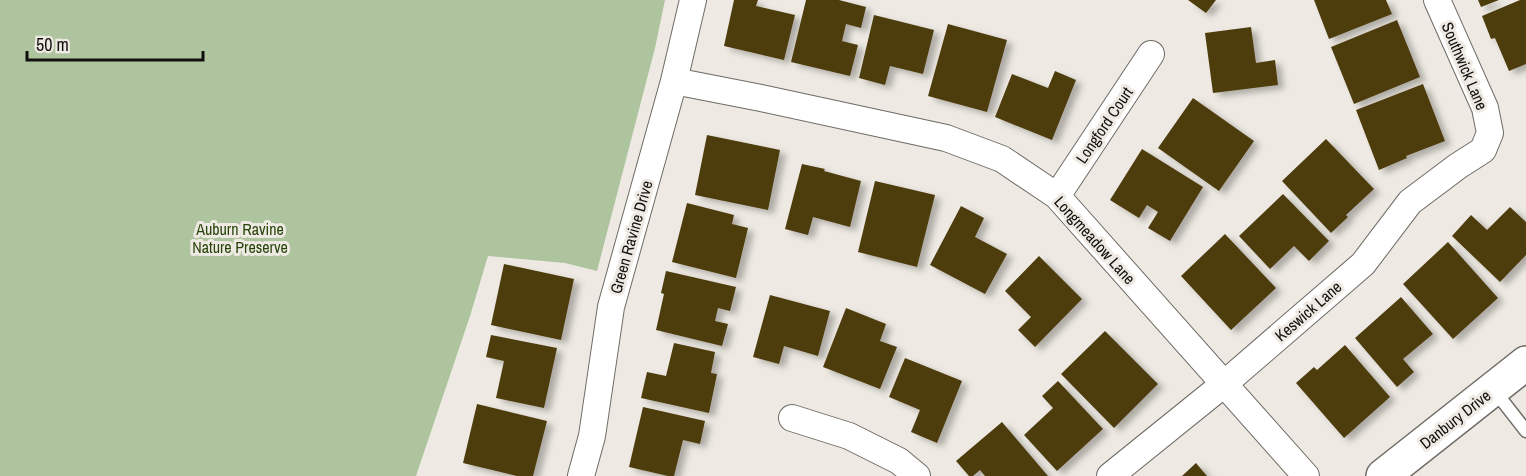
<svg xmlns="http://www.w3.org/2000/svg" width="1526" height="476" font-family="'Archivo Narrow',sans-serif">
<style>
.green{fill:#adc49e}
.building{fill:#4e3c0e;filter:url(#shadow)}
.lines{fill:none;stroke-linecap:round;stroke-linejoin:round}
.lane-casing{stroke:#6e6b64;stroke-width:15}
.street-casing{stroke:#6e6b64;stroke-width:28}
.secondary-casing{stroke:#6e6b64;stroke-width:36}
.lane{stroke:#fff;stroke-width:12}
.street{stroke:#fff;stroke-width:26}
.secondary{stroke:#fff;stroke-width:33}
.labels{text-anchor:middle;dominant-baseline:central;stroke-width:6;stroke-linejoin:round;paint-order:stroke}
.street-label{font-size:16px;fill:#12100e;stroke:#eeeae3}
.park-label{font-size:16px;fill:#274308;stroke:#eeeae3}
</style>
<defs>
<filter id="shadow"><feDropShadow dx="6" dy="4" stdDeviation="3" flood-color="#0004"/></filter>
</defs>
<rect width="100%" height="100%" fill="#eeeae3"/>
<path class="green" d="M0 0H665L655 48 597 271 565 263 488 256 470 316 416 476H0Z"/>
<path class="building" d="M734 0H758L756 6 795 15 784 60 724 46Z
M806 0H839L866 7 861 28 846 24 842 41 858 45 850 76 791 62Z
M1188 0H1216L1206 13Z
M1314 0H1386L1392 14 1329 39Z
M1478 0H1499L1481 7Z
M1520 0H1526V64L1509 71 1495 38 1491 39 1482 16Z
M874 15 934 30 923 74 890 66 885 85 859 78Z
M1397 20 1420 77 1354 104 1331 47Z
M948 24 1007 40 987 112 928 96Z
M1251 27 1256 63 1275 60 1278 85 1213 93 1205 33Z
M1055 71 1076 80 1052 140 995 117 1012 74 1048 88Z
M1423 84 1445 141 1406 156 1407 158 1379 170 1356 110Z
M1193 98 1254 141 1219 191 1158 148Z
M707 135 780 150 768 210 695 195Z
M1326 139 1374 189 1346 215 1348 217 1331 233 1282 181Z
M1142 149 1203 187 1170 241 1148 228 1158 212 1147 205 1139 218 1110 200Z
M802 164 825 169 824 171 861 181 850 227 813 217 808 235 785 229Z
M875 181 935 195 917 267 858 252Z
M1283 194 1329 241 1309 261 1294 246 1270 269 1239 236Z
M687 203 734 215 732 224 748 228 736 278 672 262Z
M961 206 984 218 975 237 1007 254 985 294 930 265Z
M1510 207 1526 222V255L1500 282 1452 236 1471 215 1487 230Z
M1225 234 1276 288 1231 330 1181 276Z
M1448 242 1498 298 1453 339 1403 284Z
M1039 256 1082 299 1035 347 1018 330 1031 317 1005 291Z
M504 264 574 279 561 340 491 325Z
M666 271 736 287 730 311 718 308 715 321 728 324 722 346 656 330 664 294 661 293Z
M770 295 830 311 818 356 784 346 779 364 753 357Z
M1401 297 1433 334 1403 359 1414 372 1397 387 1355 338Z
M846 308 886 324 880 341 897 347 880 389 823 367Z
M1105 331 1158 384 1114 428 1061 374Z
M491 335 557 348 544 408 496 398 504 361 486 357Z
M674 343 715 352 711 373 717 374 709 413 641 398 647 372 666 376Z
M1345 345 1390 397 1344 438 1296 383 1314 367 1317 370Z
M905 358 962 381 937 443 911 432 920 410 889 397Z
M1058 381 1103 429 1057 471 1024 435 1053 408 1042 396Z
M477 404 547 421 533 476H517L463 463Z
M643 407 705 421 700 444 683 440 674 476H668L629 467Z
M1002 422 1048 476H985L980 470 973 476H969L956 461Z
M1196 463 1207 476H1182Z"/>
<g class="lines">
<defs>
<path id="lane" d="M1494 390 1526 431"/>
<path id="street" d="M674 81 761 98 946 138 1002 159 1057 196 1306 476
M1057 196 1151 54
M792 418 849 436 899 461 917 476
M581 476 592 436 611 307 674 81 693 0
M1110 476 1224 384 1363 264 1410 202 1458 166 1483 150 1490 133 1485 108 1437 0"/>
<path id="secondary" d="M1383 476 1526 363"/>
</defs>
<use href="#lane" class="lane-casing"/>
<use href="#street" class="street-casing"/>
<use href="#secondary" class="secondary-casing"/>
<use href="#lane" class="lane"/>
<use href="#street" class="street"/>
<use href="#secondary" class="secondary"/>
</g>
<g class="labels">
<g class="street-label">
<text transform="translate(1465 66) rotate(67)">Southwick Lane</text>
<text transform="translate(1104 125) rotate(-56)">Longford Court</text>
<text transform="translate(631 237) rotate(-74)">Green Ravine Drive</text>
<text transform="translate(1095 240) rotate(48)">Longmeadow Lane</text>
<text transform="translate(1308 311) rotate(-41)">Keswick Lane</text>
<text transform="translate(1455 419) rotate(-38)">Danbury Drive</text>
</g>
<g class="park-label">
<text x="240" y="229">Auburn Ravine<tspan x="240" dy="18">Nature Preserve</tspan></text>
</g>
</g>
<path d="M27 51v9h176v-9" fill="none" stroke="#12100e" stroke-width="3"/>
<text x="36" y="51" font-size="18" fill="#12100e" stroke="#eeeae3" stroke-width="4.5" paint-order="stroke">50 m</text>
</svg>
